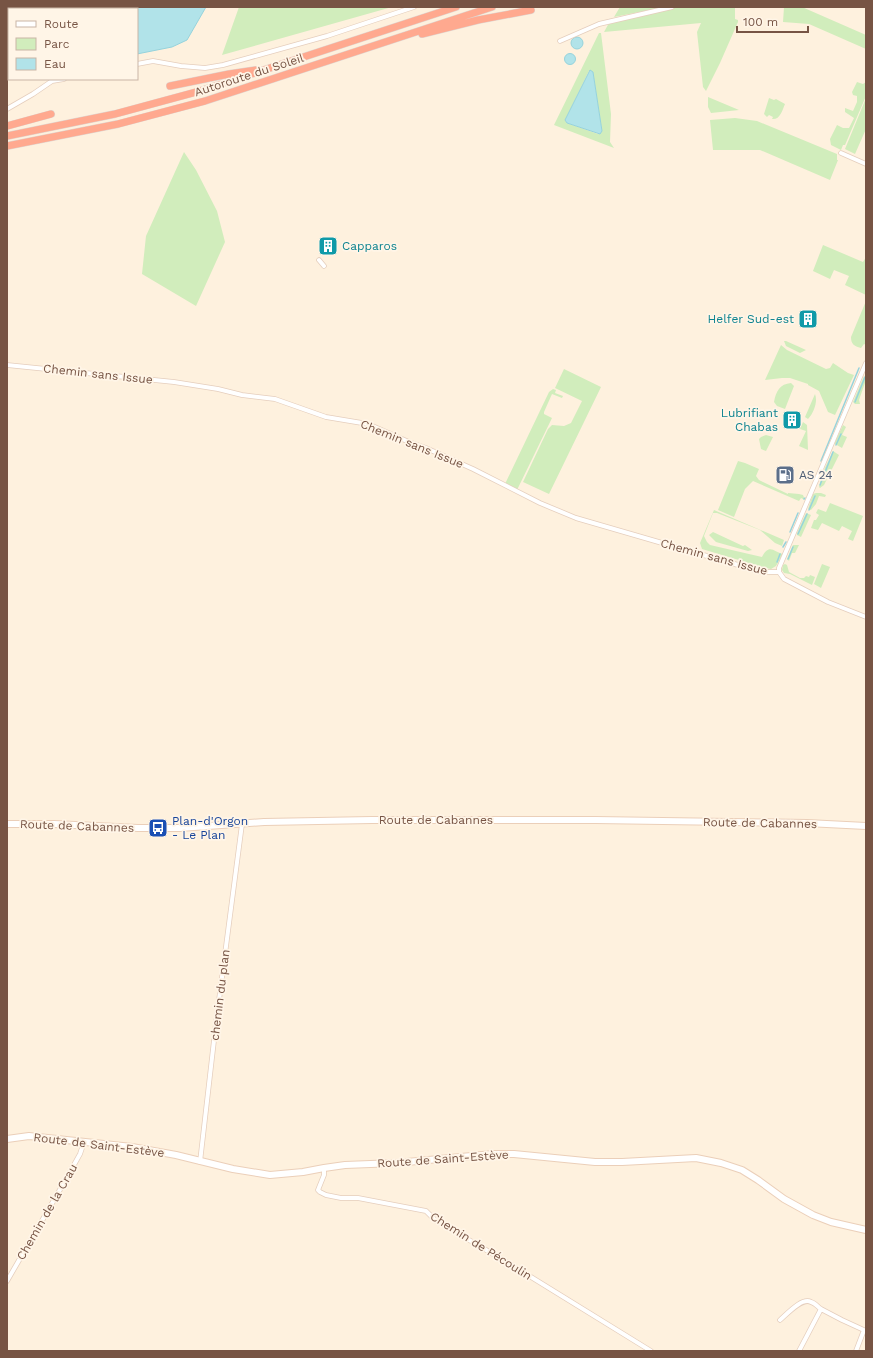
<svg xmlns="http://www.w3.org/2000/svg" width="873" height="1358" font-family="'Work Sans',sans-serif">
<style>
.green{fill:#d1edbc;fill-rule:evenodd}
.water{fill:#b1e3e9;stroke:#96d3dc}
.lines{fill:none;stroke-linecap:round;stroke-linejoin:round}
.stream{stroke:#96d3dc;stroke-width:1.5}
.street-casing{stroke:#e5cebd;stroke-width:5.5}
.secondary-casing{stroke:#ebcfb9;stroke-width:8}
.highway-casing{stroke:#ded6d2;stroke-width:8}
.street{stroke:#fff;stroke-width:4}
.secondary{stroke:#fff;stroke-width:6}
.highway{stroke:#ffa98f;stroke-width:7}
.labels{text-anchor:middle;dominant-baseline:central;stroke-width:3.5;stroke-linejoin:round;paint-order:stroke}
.street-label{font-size:12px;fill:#775444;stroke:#fff5e7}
.culture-label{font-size:12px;fill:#0d838f;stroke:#fff5e7;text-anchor:end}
.service-label{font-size:12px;fill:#4e5e75;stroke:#fff5e7;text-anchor:start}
.transit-label{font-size:12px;fill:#164399;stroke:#fff5e7;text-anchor:start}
</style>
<rect width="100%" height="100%" fill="#fef1de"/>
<path class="green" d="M239 7H392L222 55Z
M620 7H665L614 17Z
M677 7H735V19L738 20V22L720 63 706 91 703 87 697 32 701 23 604 32 609 23Z
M784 7H802L866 35V49L809 24 783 22Z
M599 33H601L611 114 610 142 614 148 554 125ZM589 71H592L593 72 602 131 598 134 567 123 565 120Z
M857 82 863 84 866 82V96L845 145H843L841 150 831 145 830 139 837 125 843 128H849L854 118 845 112V108L853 111 857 102V96L853 95 852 92Z
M708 97 739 110 711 113 708 107Z
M769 98 774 100 776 99 785 104C782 111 780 120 772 119L773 117 769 115 767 117 764 114Z
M866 98V129L855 154 845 149Z
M735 118 757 121 837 154V160H838L830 180 760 150H713L710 120Z
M184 152 196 170 217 211 225 242 196 306 142 274 146 236Z
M823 245 863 262 866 257V295L845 285 849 276 834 270 830 279 813 271Z
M866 301V345L864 344 861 348C854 346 851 344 851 337Z
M784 341H786L806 350 800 353 786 346Z
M781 345 787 350 826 369 830 368 833 363 848 373 854 375 835 415 828 412 819 391 808 385V384L790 378H782L765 380Z
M564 369 601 387 549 494 523 482 548 429 552 425 564 426 571 423 582 401 555 388Z
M864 376 866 380 859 400 860 404H855L853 402Z
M791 383 794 386 785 409 777 406 774 402C776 391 780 384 791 383Z
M553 389 556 390 555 393 563 396 562 398 552 394 544 412V414L552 418 517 490 505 484 549 392Z
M815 394C818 401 814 413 808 419L805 417Z
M803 422 807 425 808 450 799 446 806 431 800 429Z
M843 425 846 427 842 435 847 437 842 448 835 444V442Z
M766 435 773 437 766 451 761 449 759 439 761 437Z
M833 451 839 455 824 485 820 488 819 487 823 472Z
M738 461 745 463 759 469 756 476 759 480 788 494V493L799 494 803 495 805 500 801 498 799 501 753 481 745 489 734 517 718 510Z
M816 493H821L826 495 825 497 819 496 816 504 811 510 808 509 813 494Z
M830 503 863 516 853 541 848 539 852 531 842 526 839 531 822 523 818 530 811 528 814 520H816L819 515 816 513 818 509 826 512Z
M714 510 784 540 782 546 775 543 760 530 717 513H713L704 536 707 542 710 545 762 557C769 543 774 552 783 554L776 566 771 569 766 568 702 549 700 543Z
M806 513 811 515 801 537 797 535V533Z
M713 532 743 546 745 545 752 550 748 551 716 542 709 535Z
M793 545H799L795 553H792L789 561 787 559Z
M785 564 787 565 789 572 800 578H804L806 576 809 577 810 575 815 577 812 585 790 574 784 573 782 570 783 565Z
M822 564 830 567 821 588 814 584Z"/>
<path class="water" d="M44 7H206L187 40 172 47 137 54V9H44Z
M571 43a6 6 0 1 1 12 0a6 6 0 1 1-12 0Z
M564.5 59a5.5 5.5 0 1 1 11 0a5.5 5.5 0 1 1-11 0Z
M590 70 593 72 602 131 600 134 567 123 565 120Z"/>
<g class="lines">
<path class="stream" d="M855 402 865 377
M836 445 841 434
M821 461 859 368
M820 485 833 452
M804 499 805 498
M809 510 815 496
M790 532 798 513
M798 534 807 514
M783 547 786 542
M788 559 793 547
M777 562 780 554"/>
<defs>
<path id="street" d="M560 41 599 24 672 7
M137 64 153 61 181 66 205 68 223 65 327 36 414 7
M7 109 33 94 52 81 64 79
M841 153 866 164
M319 260 324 266
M7 365 174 382 218 389 242 395 275 399 326 417 368 424 409 442 426 448 473 469 540 503 576 518 762 572H779
M779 572V568L866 363
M779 572 784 579 828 602 866 617
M200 1162 216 1023 242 824
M324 1168V1175L318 1190 320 1192 326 1195 341 1198H358L426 1211 435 1220 510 1264 651 1351
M7 1281 65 1181 80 1154 84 1142
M780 1320C787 1314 802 1297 811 1302 815 1303 818 1307 821 1309
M799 1351 821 1309 842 1320 866 1331
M856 1351 864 1330"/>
<path id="secondary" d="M7 824H54L138 828H180L264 822 372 820H595L807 823 866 826
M7 1139 29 1136 132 1147 176 1155 233 1169 270 1175 303 1172 324 1168 345 1165 396 1163 493 1154H514L595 1162H622L696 1158 721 1163 742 1170 758 1180 784 1199 813 1215 831 1222 866 1230"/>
<path id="highway" d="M422 34 478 20 531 10
M170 86 229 74 256 70
M7 126 51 114
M7 136 115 114 200 91 456 7
M7 146 118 124 205 101 492 7"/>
</defs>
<use href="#street" class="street-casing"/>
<use href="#secondary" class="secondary-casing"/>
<use href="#highway" class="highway-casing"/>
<use href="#street" class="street"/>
<use href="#secondary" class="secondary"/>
<use href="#highway" class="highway"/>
</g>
<defs>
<symbol id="building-square" viewBox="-11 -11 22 22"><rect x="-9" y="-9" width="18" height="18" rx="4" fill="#0f9aa8" stroke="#fff5e7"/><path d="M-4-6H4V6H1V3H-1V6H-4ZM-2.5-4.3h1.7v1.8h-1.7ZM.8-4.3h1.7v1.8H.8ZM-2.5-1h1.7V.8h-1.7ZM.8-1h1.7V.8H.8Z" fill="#fff"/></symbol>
<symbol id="fuel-square" viewBox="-11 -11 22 22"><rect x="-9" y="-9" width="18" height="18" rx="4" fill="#5c6f8a" stroke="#fff5e7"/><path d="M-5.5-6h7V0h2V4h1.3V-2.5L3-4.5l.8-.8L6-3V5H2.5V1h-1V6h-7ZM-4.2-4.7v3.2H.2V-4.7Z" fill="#fff"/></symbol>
<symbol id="bus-square" viewBox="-11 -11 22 22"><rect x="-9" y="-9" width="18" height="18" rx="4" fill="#1a4fb4" stroke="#fff5e7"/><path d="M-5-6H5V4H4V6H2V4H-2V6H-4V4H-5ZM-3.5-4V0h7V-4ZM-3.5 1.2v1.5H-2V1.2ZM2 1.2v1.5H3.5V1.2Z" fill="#fff"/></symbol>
</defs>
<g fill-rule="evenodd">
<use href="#building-square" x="317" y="235" width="22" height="22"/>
<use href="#building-square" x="797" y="308" width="22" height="22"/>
<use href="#building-square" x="781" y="409" width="22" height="22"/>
<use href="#fuel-square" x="774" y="464" width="22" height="22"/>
<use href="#bus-square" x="147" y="817" width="22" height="22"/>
</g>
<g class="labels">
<g class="street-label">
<text transform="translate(249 75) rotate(-18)">Autoroute du Soleil</text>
<text transform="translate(98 374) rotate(6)">Chemin sans Issue</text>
<text transform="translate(412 444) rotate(22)">Chemin sans Issue</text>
<text transform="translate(714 557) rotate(15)">Chemin sans Issue</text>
<text x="436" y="820">Route de Cabannes</text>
<text transform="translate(760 823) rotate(1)">Route de Cabannes</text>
<text transform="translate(77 826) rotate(2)">Route de Cabannes</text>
<text transform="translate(220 995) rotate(-83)">chemin du plan</text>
<text transform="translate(99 1145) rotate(7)">Route de Saint-Estève</text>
<text transform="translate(443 1159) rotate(-4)">Route de Saint-Estève</text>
<text transform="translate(47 1212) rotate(-60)">Chemin de la Crau</text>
<text transform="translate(481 1246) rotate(32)">Chemin de Pécoulin</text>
</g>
<g class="culture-label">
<text x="342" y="246" text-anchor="start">Capparos</text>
<text x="794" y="319">Helfer Sud-est</text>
<text x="778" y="413">Lubrifiant<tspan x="778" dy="14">Chabas</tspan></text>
</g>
<g class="service-label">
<text x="799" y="475">AS 24</text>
</g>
<g class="transit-label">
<text x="172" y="821">Plan-d'Orgon<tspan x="172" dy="14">- Le Plan</tspan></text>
</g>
</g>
<rect width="873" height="1358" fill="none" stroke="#775444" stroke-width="16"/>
<rect x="8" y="8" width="130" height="72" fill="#fff5e7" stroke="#c9b5a6"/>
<rect x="16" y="21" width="20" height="6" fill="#ffffff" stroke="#c9b5a6"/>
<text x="44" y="28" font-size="12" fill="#775444">Route</text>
<rect x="16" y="38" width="20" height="12" fill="#d1edbc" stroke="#c9b5a6"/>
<text x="44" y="48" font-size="12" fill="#775444">Parc</text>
<rect x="16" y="58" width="20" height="12" fill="#b1e3e9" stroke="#c9b5a6"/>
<text x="44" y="68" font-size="12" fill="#775444">Eau</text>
<path d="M737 26v6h71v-6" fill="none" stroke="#775444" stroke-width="2"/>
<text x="743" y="26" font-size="12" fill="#775444" stroke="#fff5e7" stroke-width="3" paint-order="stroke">100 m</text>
</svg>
